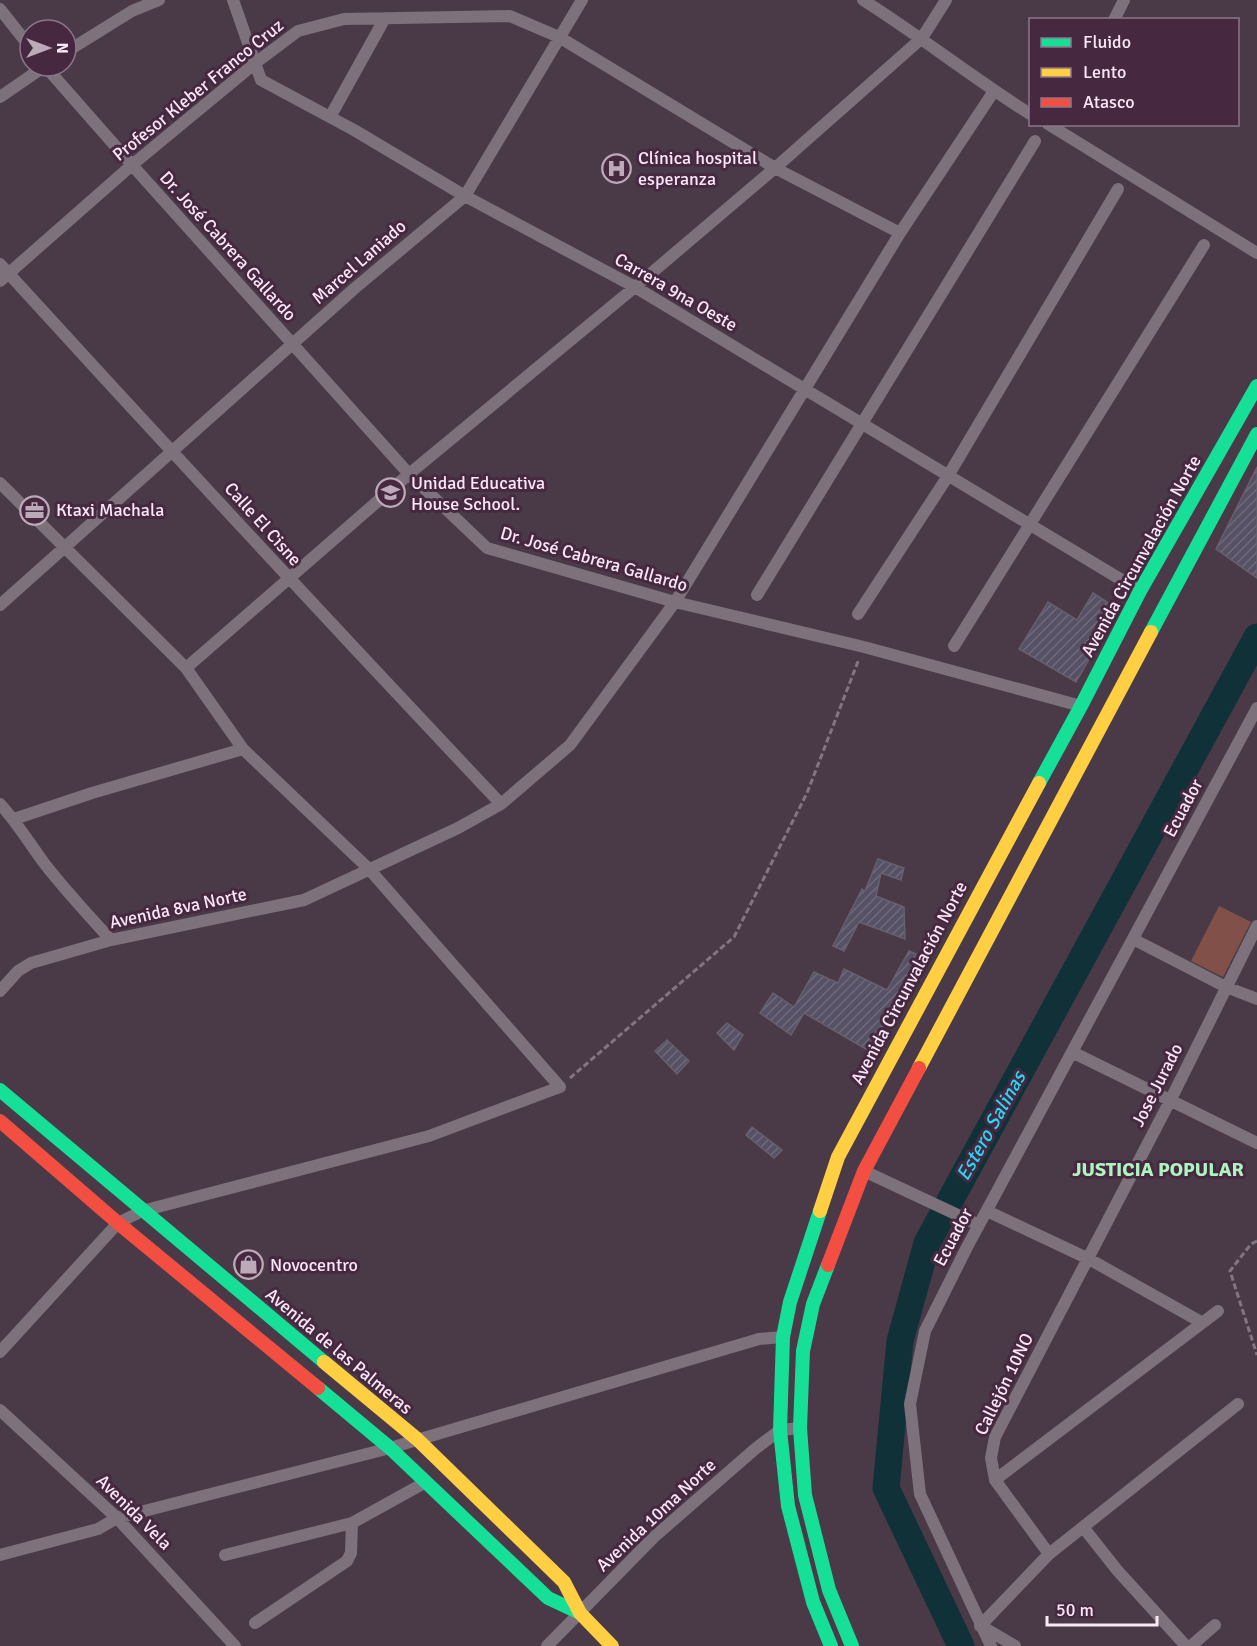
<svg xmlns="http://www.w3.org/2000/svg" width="1257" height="1646" font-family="Signika,sans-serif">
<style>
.pitch{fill:#815149}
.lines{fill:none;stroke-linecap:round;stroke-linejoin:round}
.river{stroke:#113139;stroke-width:27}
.building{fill:url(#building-hatch);stroke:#66606d;stroke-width:1.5}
.path{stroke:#81767f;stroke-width:3;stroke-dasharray:6 3;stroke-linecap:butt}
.street{stroke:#7d717b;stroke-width:12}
.fast{stroke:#16e098;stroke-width:14}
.slow{stroke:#ffcf43;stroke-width:14}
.jam{stroke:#f24e42;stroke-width:14}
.labels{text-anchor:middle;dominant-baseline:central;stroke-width:6;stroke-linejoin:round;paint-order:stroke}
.street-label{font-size:18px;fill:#fae7f6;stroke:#462941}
.poi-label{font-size:18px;fill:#fae7f6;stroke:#462941;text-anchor:start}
.water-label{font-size:20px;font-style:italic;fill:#25d8f6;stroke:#462941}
.neighbourhood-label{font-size:20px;font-weight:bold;fill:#adf4c1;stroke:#462941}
</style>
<defs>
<pattern id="building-hatch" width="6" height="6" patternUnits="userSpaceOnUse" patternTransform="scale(1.5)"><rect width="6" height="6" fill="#565164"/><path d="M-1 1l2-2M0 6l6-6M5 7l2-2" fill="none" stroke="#6f6a7b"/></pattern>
</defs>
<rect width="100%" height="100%" fill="#4a3a48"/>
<path class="pitch" d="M1219 906 1251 922 1223 977 1191 961Z"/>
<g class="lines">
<path class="river" d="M961 1646 886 1488 900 1341 927 1243 1257 637"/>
</g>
<path class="building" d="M1257 467V578L1216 549Z
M1093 593 1116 608 1089 652 1092 654 1076 682 1019 649 1048 602 1077 620Z
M878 859 904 868 901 880 881 873 876 896 904 907 905 939 859 922 844 951 833 946 862 889 865 891Z
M909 951 916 954 894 1007 871 1052 804 1013 791 1035 760 1013 773 993 794 1007 814 972 838 983 844 969 887 990Z
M727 1023 743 1035 734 1050 717 1033Z
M667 1040 689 1061 677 1074 655 1051Z
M752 1127 782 1150 774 1158 746 1135Z"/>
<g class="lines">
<path class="path" d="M570 1078 734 937 807 793 859 659
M1257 1241 1251 1244 1230 1271 1257 1355"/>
<path class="street" d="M233 0 261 80 354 130 465 196 635 287 1140 591
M863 0C920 36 973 78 1030 114
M0 9 30 47
M1114 20 1124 0
M66 52 132 11 159 0
M45 66 132 165 409 474 487 548 675 602 864 647 1081 706
M0 97 45 66
M330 117 385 18
M1048 124 1257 253
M0 264C166 446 333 626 501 804
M0 281 132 165 254 64 298 31 344 19 510 16 559 37 775 168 900 233
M0 483 186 668 243 749 369 869 560 1087 429 1136 142 1211 118 1223 0 1352
M757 595 1035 141
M0 605 355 288 465 196 582 0
M858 614 948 476 1118 189
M954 646 1204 245
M186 668 409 474 635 287 775 168 922 38 946 0
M0 804C17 822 29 843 44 863 65 890 88 915 111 940
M14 819 92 793 243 749
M1133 939 1226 987 1257 999
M0 991 18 971 31 963 111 940 304 900 458 828 501 804 570 745 675 602 900 233 994 91
M1072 1052 1257 1143
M864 1171 979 1225
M987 1211 1089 1259 1201 1322
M0 1410 117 1518 235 1646
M995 1480 1218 1311
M1083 1527 1117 1570 1186 1646
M1049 1554 995 1480 991 1458 995 1437 1171 1099 1257 926
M0 1555 98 1529 117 1518 390 1448 759 1339 783 1337
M225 1555 352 1523 426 1482
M255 1623 347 1561 351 1553 352 1523
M980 1626 1049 1554 1238 1404
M981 1626 1015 1646
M547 1646 654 1537 755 1449 780 1430 800 1428
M991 1646 920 1494 910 1404 925 1331 966 1249 1257 708
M1191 1646 1215 1625"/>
<path class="fast" d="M1151 632 1257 434
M1039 783 1081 706 1140 591 1257 386
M0 1090 324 1362
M820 1211 790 1302 783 1337 780 1430 788 1506 813 1602 831 1646
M828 1265 813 1304 803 1351 800 1428 805 1495 829 1590 852 1646
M318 1388 390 1448 548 1598 580 1613"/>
<path class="slow" d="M919 1068 1151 632
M820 1211 838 1157 1039 783
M324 1362 417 1439 564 1582 580 1613 612 1646"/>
<path class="jam" d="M0 1121 118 1223 318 1388
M828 1265 864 1171 919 1068"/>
</g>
<defs>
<symbol id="hospital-ring" viewBox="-11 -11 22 22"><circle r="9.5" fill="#462941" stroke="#bcaab9" stroke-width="1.5"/><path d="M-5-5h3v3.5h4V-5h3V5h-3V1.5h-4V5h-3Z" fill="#bcaab9"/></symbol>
<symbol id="school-ring" viewBox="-11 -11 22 22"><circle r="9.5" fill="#462941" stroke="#bcaab9" stroke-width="1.5"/><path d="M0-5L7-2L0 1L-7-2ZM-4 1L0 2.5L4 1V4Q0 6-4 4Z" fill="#bcaab9"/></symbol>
<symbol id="office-ring" viewBox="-11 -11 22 22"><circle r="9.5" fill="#462941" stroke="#bcaab9" stroke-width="1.5"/><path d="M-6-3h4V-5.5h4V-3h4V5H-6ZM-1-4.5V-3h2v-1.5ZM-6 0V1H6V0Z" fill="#bcaab9"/></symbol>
<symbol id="shop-ring" viewBox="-11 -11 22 22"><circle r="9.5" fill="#462941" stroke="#bcaab9" stroke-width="1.5"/><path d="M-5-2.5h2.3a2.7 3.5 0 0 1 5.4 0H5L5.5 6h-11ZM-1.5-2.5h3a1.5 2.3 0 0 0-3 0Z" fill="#bcaab9"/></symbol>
</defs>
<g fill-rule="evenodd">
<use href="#hospital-ring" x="600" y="152" width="33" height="33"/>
<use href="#school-ring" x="374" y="476" width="33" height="33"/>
<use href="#office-ring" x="18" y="494" width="33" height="33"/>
<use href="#shop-ring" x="232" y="1248" width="33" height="33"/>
</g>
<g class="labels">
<g class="street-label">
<text transform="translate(198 90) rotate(-39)">Profesor Kleber Franco Cruz</text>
<text transform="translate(228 246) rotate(48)">Dr. José Cabrera Gallardo</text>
<text transform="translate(359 262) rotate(-41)">Marcel Laniado</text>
<text transform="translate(676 292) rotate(30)">Carrera 9na Oeste</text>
<text transform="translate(263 524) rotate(48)">Calle El Cisne</text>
<text transform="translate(1141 556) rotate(-61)">Avenida Circunvalación Norte</text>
<text transform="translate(594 559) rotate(16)">Dr. José Cabrera Gallardo</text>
<text transform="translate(1183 808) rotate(-62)">Ecuador</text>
<text transform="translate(178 908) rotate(-12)">Avenida 8va Norte</text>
<text transform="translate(909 983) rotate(-62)">Avenida Circunvalación Norte</text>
<text transform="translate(1157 1085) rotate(-63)">Jose Jurado</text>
<text transform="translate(953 1237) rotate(-62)">Ecuador</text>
<text transform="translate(339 1351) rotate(40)">Avenida de las Palmeras</text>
<text transform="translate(1004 1384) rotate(-64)">Callejón 10NO</text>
<text transform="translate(134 1512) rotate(45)">Avenida Vela</text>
<text transform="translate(656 1515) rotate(-43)">Avenida 10ma Norte</text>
</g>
<g class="poi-label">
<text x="638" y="158">Clínica hospital<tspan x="638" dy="21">esperanza</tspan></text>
<text x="411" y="483">Unidad Educativa<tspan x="411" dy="21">House School.</tspan></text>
<text x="56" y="510">Ktaxi Machala</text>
<text x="270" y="1265">Novocentro</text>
</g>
<g class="water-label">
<text transform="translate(991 1126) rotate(-61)">Estero Salinas</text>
</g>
<g class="neighbourhood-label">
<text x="1158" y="1169">JUSTICIA POPULAR</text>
</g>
</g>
<rect x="1029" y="18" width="210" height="108" fill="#462941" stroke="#8e7589" stroke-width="1.5"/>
<rect x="1041" y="38" width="30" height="9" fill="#16e098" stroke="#8e7589" stroke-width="1.5"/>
<text x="1083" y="48" font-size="18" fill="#fae7f6">Fluido</text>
<rect x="1041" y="68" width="30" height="9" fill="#ffcf43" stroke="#8e7589" stroke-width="1.5"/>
<text x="1083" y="78" font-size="18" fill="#fae7f6">Lento</text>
<rect x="1041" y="98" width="30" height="9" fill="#f24e42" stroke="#8e7589" stroke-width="1.5"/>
<text x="1083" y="108" font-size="18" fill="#fae7f6">Atasco</text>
<g transform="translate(48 48) rotate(90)"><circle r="28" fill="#462941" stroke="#8e7589" stroke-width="1.5"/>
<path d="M0-4.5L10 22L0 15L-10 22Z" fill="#bcaab9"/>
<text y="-9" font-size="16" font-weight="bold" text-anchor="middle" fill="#fae7f6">N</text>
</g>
<path d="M1047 1616v9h110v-9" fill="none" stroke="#fae7f6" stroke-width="3"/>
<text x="1056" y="1616" font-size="18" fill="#fae7f6" stroke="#462941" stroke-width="4.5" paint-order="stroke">50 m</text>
</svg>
